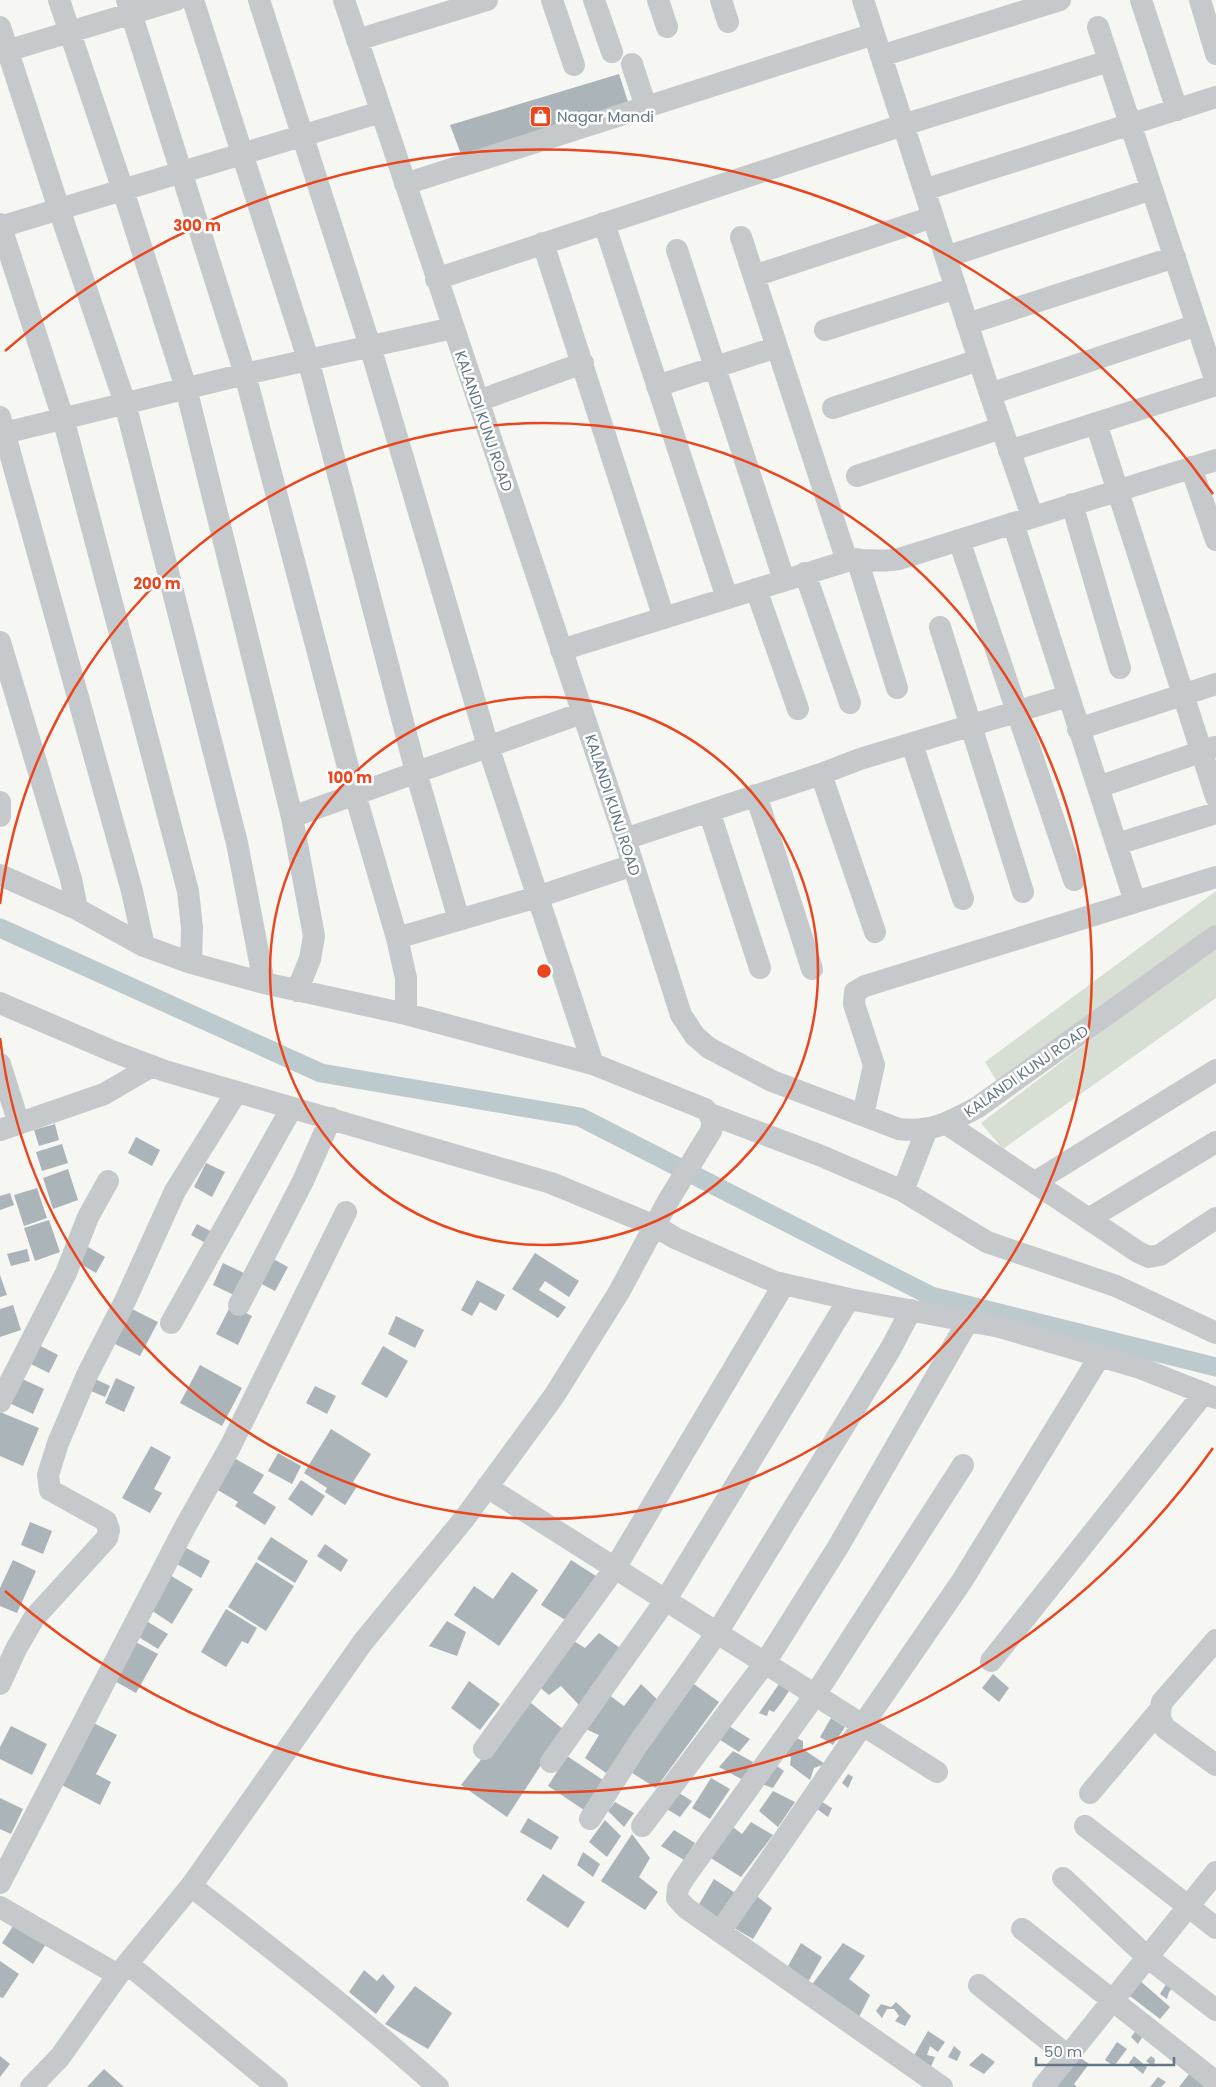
<svg xmlns="http://www.w3.org/2000/svg" width="1216" height="2087" font-family="Poppins,sans-serif">
<style>
.green{fill:#d7ded3}
.lines{fill:none;stroke-linecap:round;stroke-linejoin:round}
.canal{stroke:#bcc9cd;stroke-width:19}
.building{fill:#abb4b9}
.minor{stroke:#c5c9cc;stroke-width:22}
.ring{fill:none;stroke:#eb451d;stroke-width:2.5}
.labels{text-anchor:middle;dominant-baseline:central;stroke-width:5;stroke-linejoin:round;paint-order:stroke}
.poi-label{font-size:15px;fill:#637785;stroke:#fff;text-anchor:start}
.street-label{font-size:15px;fill:#637785;stroke:#fff}
.centre{fill:#eb451d;stroke:#fff;stroke-width:2.5}
.ring-label{font-size:15px;text-anchor:middle;font-weight:bold;fill:#eb451d;stroke:#fff;stroke-width:5;stroke-linejoin:round;paint-order:stroke}
</style>
<rect width="100%" height="100%" fill="#f6f6f2"/>
<path class="green" d="M1216 891V927L999 1085 985 1062Z
M1216 945V998L1003 1149 981 1123Z"/>
<g class="lines">
<path class="canal" d="M0 928 321 1073 580 1117 931 1296 1216 1367"/>
</g>
<path class="building" d="M619 74 630 108 464 162 450 125Z
M55 1124 59 1140 39 1146 34 1130Z
M136 1137 160 1150 152 1166 128 1153Z
M62 1144 68 1163 42 1171 36 1152Z
M206 1163 225 1172 212 1197 194 1187Z
M68 1169 78 1200 53 1209 43 1178Z
M37 1188 47 1218 24 1226 14 1195Z
M10 1193 14 1205 0 1210V1196Z
M49 1220 60 1252 35 1261 24 1228Z
M197 1224 218 1235 211 1246 191 1235Z
M83 1244 105 1257 96 1273 74 1260Z
M27 1249 30 1261 11 1266 7 1254Z
M535 1253 579 1281 569 1297 545 1281 539 1290 566 1307 558 1318 512 1289Z
M266 1255 288 1267 275 1291 254 1280Z
M223 1263 248 1275 238 1297 213 1285Z
M0 1275 7 1295 0 1297Z
M477 1280 505 1295 496 1311 480 1302 472 1316 461 1310Z
M13 1305 21 1330 0 1337V1309Z
M231 1305 252 1316 238 1345 216 1334Z
M132 1309 158 1322 140 1356 115 1344Z
M396 1316 424 1330 415 1348 388 1334Z
M35 1343 58 1355 49 1373 25 1361Z
M383 1346 408 1361 387 1398 361 1384Z
M200 1365 242 1388 222 1426 180 1403Z
M89 1376 110 1386 105 1397 84 1388Z
M18 1377 44 1389 33 1414 7 1402Z
M116 1378 135 1387 124 1412 105 1403Z
M315 1386 336 1396 327 1414 306 1403Z
M0 1412 39 1428 23 1466 0 1456Z
M331 1429 371 1454 353 1482 358 1485 345 1505 325 1492 327 1488 304 1473Z
M151 1446 171 1457 154 1489 162 1493 150 1513 122 1498Z
M278 1453 301 1466 292 1484 268 1471Z
M234 1458 264 1475 253 1493 276 1507 265 1525 235 1506 238 1502 216 1489Z
M301 1480 325 1496 312 1516 288 1499Z
M30 1522 52 1531 43 1554 21 1545Z
M271 1537 308 1561 295 1583 257 1559Z
M325 1544 348 1560 341 1572 317 1556Z
M181 1545 210 1561 201 1578 172 1561Z
M13 1560 36 1571 17 1613 0 1606V1588Z
M571 1560 596 1576 567 1621 541 1605Z
M256 1562 294 1586 266 1631 228 1607Z
M512 1572 538 1590 499 1646 454 1615 474 1586 493 1599Z
M168 1574 193 1589 172 1624 148 1608Z
M226 1609 257 1628 248 1644 242 1641 226 1667 201 1652Z
M143 1619 168 1634 158 1649 134 1634Z
M447 1621 466 1632 457 1656 429 1646Z
M599 1633 620 1648 580 1706 561 1686 549 1695 537 1685 569 1638 585 1648Z
M132 1640 158 1654 136 1693 111 1679Z
M993 1674 1009 1688 999 1702 982 1688Z
M469 1681 500 1704 480 1730 451 1708Z
M691 1682 719 1702 656 1788 629 1771Z
M641 1684 661 1703 606 1773 585 1758 599 1735 581 1727 605 1692 624 1706Z
M779 1684 789 1691 781 1703 774 1712 769 1710 767 1716 759 1713Z
M531 1703 564 1730 507 1817 461 1785 516 1715Z
M831 1718 845 1727 833 1745 820 1737Z
M90 1721 117 1735 96 1774 111 1782 100 1805 58 1783Z
M724 1723 750 1739 739 1752 714 1736Z
M11 1726 47 1744 32 1775 0 1759V1747Z
M792 1736 803 1741V1749L825 1764 814 1768 810 1780 790 1765 791 1757 779 1751Z
M733 1751 753 1762 750 1773 741 1779 719 1767Z
M567 1756 603 1780 584 1810 548 1786Z
M770 1761 784 1771 773 1788 755 1782Z
M848 1774 853 1777 848 1788 842 1783Z
M711 1778 730 1789 710 1819 692 1808Z
M674 1790 692 1801 680 1817 662 1806Z
M773 1791 795 1802 778 1827 759 1811Z
M0 1798 23 1809 11 1834 0 1829Z
M615 1802 634 1813 624 1827 608 1811Z
M822 1802 832 1808 828 1817 817 1809Z
M528 1818 559 1837 551 1850 520 1832Z
M605 1820 621 1836 607 1857 589 1842Z
M751 1822 773 1835 741 1877 706 1855 729 1824 742 1834Z
M674 1830 695 1843 684 1860 661 1846Z
M632 1834 650 1858 639 1877 658 1892 645 1910 601 1881Z
M583 1852 600 1864 593 1877 577 1865Z
M543 1874 585 1902 568 1928 526 1900Z
M714 1879 740 1896 721 1919 698 1906Z
M754 1894 772 1908 753 1939 731 1926Z
M15 1923 46 1944 33 1964 2 1943Z
M801 1943 822 1957 808 1982 788 1966Z
M843 1943 865 1956 849 1979 870 1995 857 2021 811 1986Z
M0 1961 19 1974 3 1998 0 1997Z
M364 1970 377 1981 383 1974 395 1987 376 2014 349 1992Z
M1170 1978 1176 1984 1169 1992 1167 1999 1160 1994Z
M1138 1979 1170 2007 1160 2019 1126 1993Z
M415 1986 452 2013 428 2049 385 2024Z
M896 2002 911 2016 905 2026 895 2021 899 2016 894 2009H887L882 2018 876 2011 881 2004 891 2007Z
M1138 2028 1145 2033 1138 2044 1131 2037Z
M928 2031 945 2042 938 2052 930 2046 927 2055 935 2057 930 2069 912 2059Z
M1117 2042 1127 2049 1114 2066 1105 2060Z
M954 2046 961 2052 957 2061 948 2057Z
M982 2053 995 2062 984 2074 969 2065Z
M1077 2055 1089 2064 1074 2084 1077 2087H1057Z
M0 2056 10 2064 0 2077Z
M1134 2056 1147 2067 1143 2074 1129 2063Z
M1151 2056 1155 2059 1154 2067 1146 2061Z
M104 2069 124 2087H87Z
M1193 2069 1216 2087H1179Z
M1158 2077 1166 2082 1161 2087H1150Z"/>
<g class="lines">
<path class="minor" d="M59 0 123 190 186 388 292 817 314 936 310 959 297 991
M127 0 245 374 355 794 397 938 406 978V1014
M193 0 308 359 416 772 459 920
M259 0 370 346 488 746 593 1064
M344 0 625 839 681 1015 695 1036 709 1048 772 1081 899 1129C932 1133 950 1122 978 1107L1216 936
M552 0 574 65
M594 0 612 52
M658 0 667 27
M721 0 728 22
M863 0 990 394 1032 516
M1141 0 1177 110
M1200 0 1216 54
M0 27 59 209 125 403 237 843 264 983
M1098 27 1216 382
M357 40 487 0
M0 53 176 0
M881 56 1060 0
M632 64 646 107
M405 184 874 34
M924 190 1216 97
M604 223 727 598
M0 224 63 418 188 891 192 928 191 963
M0 227 381 112
M741 237 847 561
M543 243 664 618
M677 250 784 580
M946 257 1152 189
M754 276 933 217
M436 279 903 125 1109 61
M967 324 1175 257
M825 330 956 288
M657 386 777 347
M990 394 1197 325
M478 401 583 363
M833 408 979 360
M0 417 132 891 144 946
M1096 423 1216 797
M0 434 245 374 453 328
M1009 451 1216 385
M1191 467 1216 540
M857 476 1001 428
M1072 504 1120 668
M1013 523 1135 902
M959 540 1074 880
M857 559 897 688
M805 573 850 703
M756 589 798 709
M940 627 1023 892
M0 642 71 879 77 909
M561 650 847 561C865 558 879 563 899 559L1216 460
M1078 729 1216 684
M912 744 963 899
M821 774 875 932
M1098 787 1215 747
M756 795 812 969
M0 802V816
M709 811 760 968
M292 817 582 713
M625 839 821 774 860 759 1068 696
M1117 844 1216 813
M0 875 77 909 144 946 191 963 264 983 406 1014 593 1064 705 1109C712 1116 713 1121 711 1131L668 1201 619 1292 554 1396 464 1519 363 1642 191 1886 118 1975 60 2057 31 2087
M397 938 537 897 633 865
M0 1003 112 1051 165 1071 551 1183 655 1226 675 1238 775 1282 849 1299 1000 1327 1140 1368 1216 1398
M0 1064 19 1124
M710 1114 819 1155 903 1191 987 1242 1116 1286 1216 1333
M863 1115 874 1065 854 1004 855 992 865 986 1216 877
M947 1124 1138 1252 1149 1257 1160 1255 1216 1218
M0 1130 104 1094 152 1066
M1035 1182 1216 1070
M903 1191 927 1129
M1090 1218 1216 1142
M239 1305 303 1181 331 1118
M171 1323 291 1109
M0 1402 66 1273 88 1217 108 1181
M487 1487 937 1772
M1216 1640 1162 1702C1159 1713 1159 1719 1165 1728L1216 1765
M991 1661 1204 1393
M0 1684 16 1649 34 1618 107 1538 109 1530 106 1521 50 1490 48 1475 58 1443 87 1375 125 1301 175 1191 236 1093
M484 1749 615 1568 784 1284
M551 1762 665 1601 849 1299
M1090 1793 1159 1711
M590 1819 638 1744 717 1633 855 1408 891 1348 911 1310
M642 1826 765 1663 838 1547 968 1321
M1085 1826 1216 1928
M1063 1878 1147 1957 1216 2010
M0 1883 185 1527 230 1447 346 1212
M191 1886C275 1951 359 2016 438 2087
M0 1907 118 1975
M1022 1929 1216 2082
M720 1932 962 1581 1100 1356
M128 1964 277 2087
M979 1985 1068 2056
M942 2087 686 1908 677 1898 678 1888 684 1878 815 1695 963 1465
M1043 2087 1216 1872"/>
</g>
<g class="ring">
<circle cx="544" cy="971" r="274"/>
<path d="M0 904A548 548 0 1 1 0 1038"/>
<path d="M1213 1448A822 822 0 0 1 5 1591M5 351A822 822 0 0 1 1213 494"/>
</g>
<defs>
<symbol id="shop-square" viewBox="-11 -11 22 22"><rect x="-9" y="-9" width="18" height="18" rx="4" fill="#eb451d" stroke="#fff"/><path d="M-5-2.5h2.3a2.7 3.5 0 0 1 5.4 0H5L5.5 6h-11ZM-1.5-2.5h3a1.5 2.3 0 0 0-3 0Z" fill="#fff"/></symbol>
</defs>
<g fill-rule="evenodd">
<use href="#shop-square" x="528" y="104" width="25" height="25"/>
</g>
<g class="labels">
<g class="poi-label">
<text x="557" y="116">Nagar Mandi</text>
</g>
<g class="street-label">
<text transform="translate(484 421) rotate(71)">KALANDI KUNJ ROAD</text>
<text transform="translate(613 805) rotate(72)">KALANDI KUNJ ROAD</text>
<text transform="translate(1026 1071) rotate(-35)">KALANDI KUNJ ROAD</text>
</g>
</g>
<circle cx="544" cy="971" r="8" class="centre"/>
<g class="ring-label">
<text x="197" y="231">300 m</text>
<text x="157" y="589">200 m</text>
<text x="350" y="783">100 m</text>
</g>
<path d="M1036 2057v8h138v-8" fill="none" stroke="#637785" stroke-width="2.5"/>
<text x="1044" y="2057" font-size="15" fill="#637785" stroke="#ffffff" stroke-width="4" paint-order="stroke">50 m</text>
</svg>
